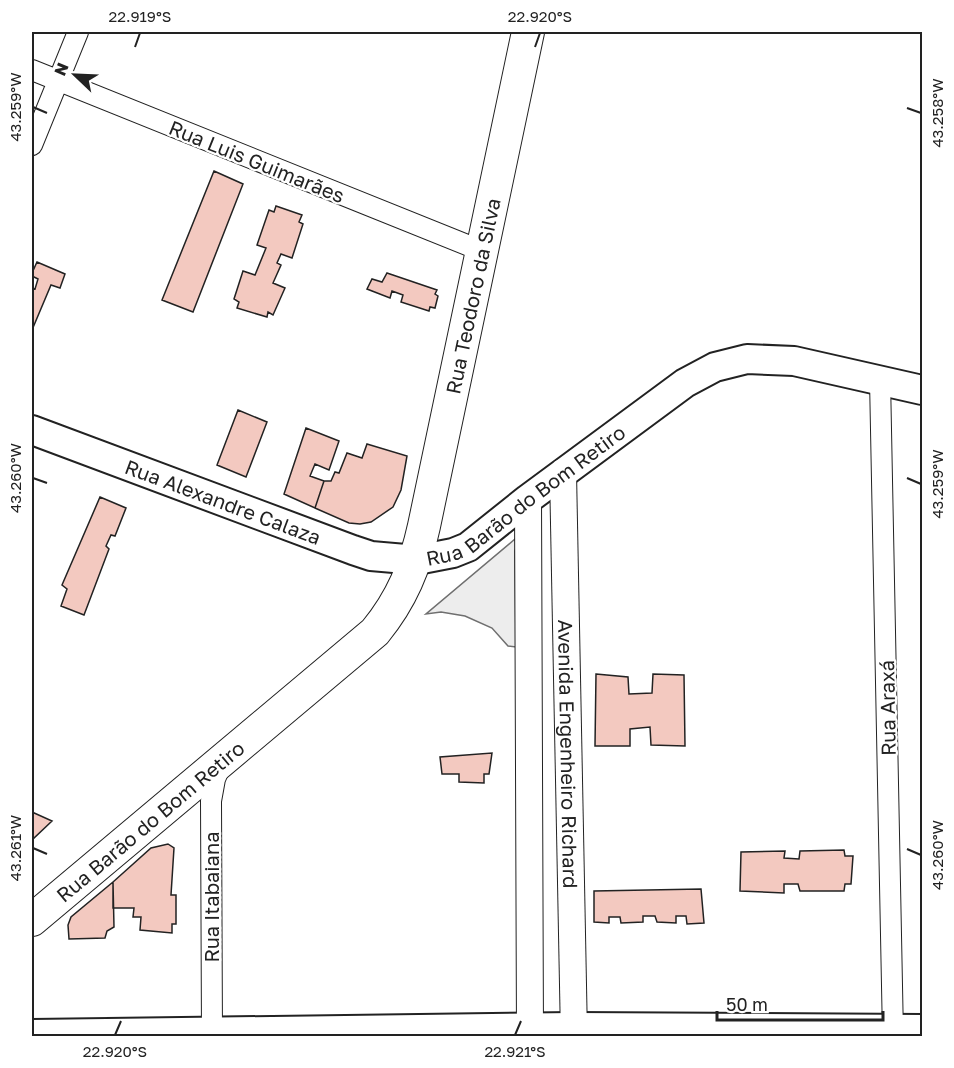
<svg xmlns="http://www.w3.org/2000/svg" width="954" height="1068" font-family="'Golos Text',sans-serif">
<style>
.parking{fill:#ededed;stroke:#6f6f6f;stroke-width:1.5}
.building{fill:#f3c9c0;stroke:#222;stroke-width:1.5}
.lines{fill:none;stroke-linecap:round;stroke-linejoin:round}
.minor-casing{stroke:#222;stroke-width:22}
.tertiary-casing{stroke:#222;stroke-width:28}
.secondary-casing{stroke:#222;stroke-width:32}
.primary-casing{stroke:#222;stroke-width:34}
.minor{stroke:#fff;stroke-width:20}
.tertiary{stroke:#fff;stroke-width:26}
.secondary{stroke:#fff;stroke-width:28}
.primary{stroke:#fff;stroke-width:32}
.ticks{fill:none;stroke:#222;stroke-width:2}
.labels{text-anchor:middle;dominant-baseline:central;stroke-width:4.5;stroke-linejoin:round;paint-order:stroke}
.street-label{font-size:20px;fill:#222;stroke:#fff}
.neatline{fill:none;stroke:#222;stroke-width:2}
.ticks-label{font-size:15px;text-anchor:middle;fill:#222}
</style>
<rect width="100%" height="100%" fill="#fff"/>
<path class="parking" d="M515 539 517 544 515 551 516 647 508 646 492 628 465 616 441 612 426 614Z"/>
<path class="building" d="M214 171 243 184 193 312 162 300Z
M276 206 302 215 299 222 303 224 292 258 281 254 277 263 281 265 273 283 285 288 273 315 268 312 267 317 237 308 239 302 234 299 243 271 255 275 266 248 257 245 269 210 274 212Z
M37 262 65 274 60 288 51 285 32 330V288L35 289 38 279 32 276V273Z
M387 273 437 290 435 294 438 296 435 308 430 307 429 311 401 302 403 295 392 291 390 298 367 289 372 279 382 282Z
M238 410 267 422 246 477 217 465Z
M306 428 339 441 329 470 315 464 310 476 324 481 315 508 284 494Z
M367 444 407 456 401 490 393 507 371 522 360 524 349 523 315 508 324 481H331L335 472 339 473 347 453 362 458Z
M100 497 126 508 115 536 111 535 106 546 109 549 84 615 61 606 67 589 62 585Z
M596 674 628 677 629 694 652 693 653 674 684 675 685 746 651 745 650 727 630 729V746H595Z
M492 753 489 774H484V783L459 782V774H442L440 757Z
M32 812 52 821 34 838 32 837Z
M168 844 174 848 171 895H176V924H172V933L140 930 141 917H133L134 908H113V882L151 848Z
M844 850 845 856H853L851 884H845L844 891H800L798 884H784V893L740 891 741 852 785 851 784 858 799 859 800 851Z
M113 882 114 927 107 931 105 938 69 939 68 925 71 917Z
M701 889 704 923 687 924 686 916H676V923L657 922 655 916H643V922L621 923 620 917H609V923L594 922V891Z"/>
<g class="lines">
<defs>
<path id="minor" d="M32 70 482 251
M32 145 78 32
M880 379 893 1036
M212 1036 211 801 215 779 221 765"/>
<g id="tertiary">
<path id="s1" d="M563 472 574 1036"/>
<path d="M528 499 530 1036"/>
</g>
<g id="secondary">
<path id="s2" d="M32 430 353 550 371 556 417 560 453 553 468 547 528 499 685 383 715 367 747 359 794 361 922 390"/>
<path d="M32 1034 574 1027 922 1029"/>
</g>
<g id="primary">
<path id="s3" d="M32 920 375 632C402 599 415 567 424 526L528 32"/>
</g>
</defs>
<use href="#minor" class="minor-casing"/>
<use href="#tertiary" class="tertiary-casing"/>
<use href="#secondary" class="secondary-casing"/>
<use href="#primary" class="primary-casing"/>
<use href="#minor" class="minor"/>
<use href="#tertiary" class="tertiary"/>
<use href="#secondary" class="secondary"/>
<use href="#primary" class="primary"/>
</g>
<path class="ticks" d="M135 47 140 33M535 47 540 33M33 107 47 113M907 108 921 113M33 478 47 483M907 478 921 484M33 848 47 854M907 849 921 855M115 1035 121 1021M515 1035 521 1021"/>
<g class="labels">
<g class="street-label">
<text transform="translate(257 161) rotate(22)">Rua Luis Guimarães</text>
<text stroke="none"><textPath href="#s3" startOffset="801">Rua Teodoro da Silva</textPath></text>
<text stroke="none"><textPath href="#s2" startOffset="536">Rua Barão do Bom Retiro</textPath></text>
<text stroke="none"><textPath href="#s2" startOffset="204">Rua Alexandre Calaza</textPath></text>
<text transform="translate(887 708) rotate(-91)">Rua Araxá</text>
<text stroke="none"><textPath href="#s1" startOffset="282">Avenida Engenheiro Richard</textPath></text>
<text stroke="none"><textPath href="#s3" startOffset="154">Rua Barão do Bom Retiro</textPath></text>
<text transform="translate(211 897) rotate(-90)">Rua Itabaiana</text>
</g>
</g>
<rect width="954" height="1068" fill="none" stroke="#ffffff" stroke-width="66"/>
<g transform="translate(75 75) rotate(293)" stroke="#ffffff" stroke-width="4.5" paint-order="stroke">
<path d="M0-4.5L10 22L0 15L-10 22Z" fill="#222222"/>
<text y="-9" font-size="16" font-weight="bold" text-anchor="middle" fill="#222222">N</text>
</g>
<path d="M717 1011v9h166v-9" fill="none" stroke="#222222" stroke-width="3"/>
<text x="726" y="1011" font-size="18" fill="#222222" stroke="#ffffff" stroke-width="4.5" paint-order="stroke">50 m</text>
<rect x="33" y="33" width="888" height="1002" class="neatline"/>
<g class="ticks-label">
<text x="140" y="22">22.919°S</text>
<text x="540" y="22">22.920°S</text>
<text transform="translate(16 107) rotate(-90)" y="5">43.259°W</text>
<text transform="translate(938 113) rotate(-90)" y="5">43.258°W</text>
<text transform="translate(16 478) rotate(-90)" y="5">43.260°W</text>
<text transform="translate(938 484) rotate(-90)" y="5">43.259°W</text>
<text transform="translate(16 848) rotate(-90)" y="5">43.261°W</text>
<text transform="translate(938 855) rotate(-90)" y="5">43.260°W</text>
<text x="115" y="1057">22.920°S</text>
<text x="515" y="1057">22.921°S</text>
</g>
</svg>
